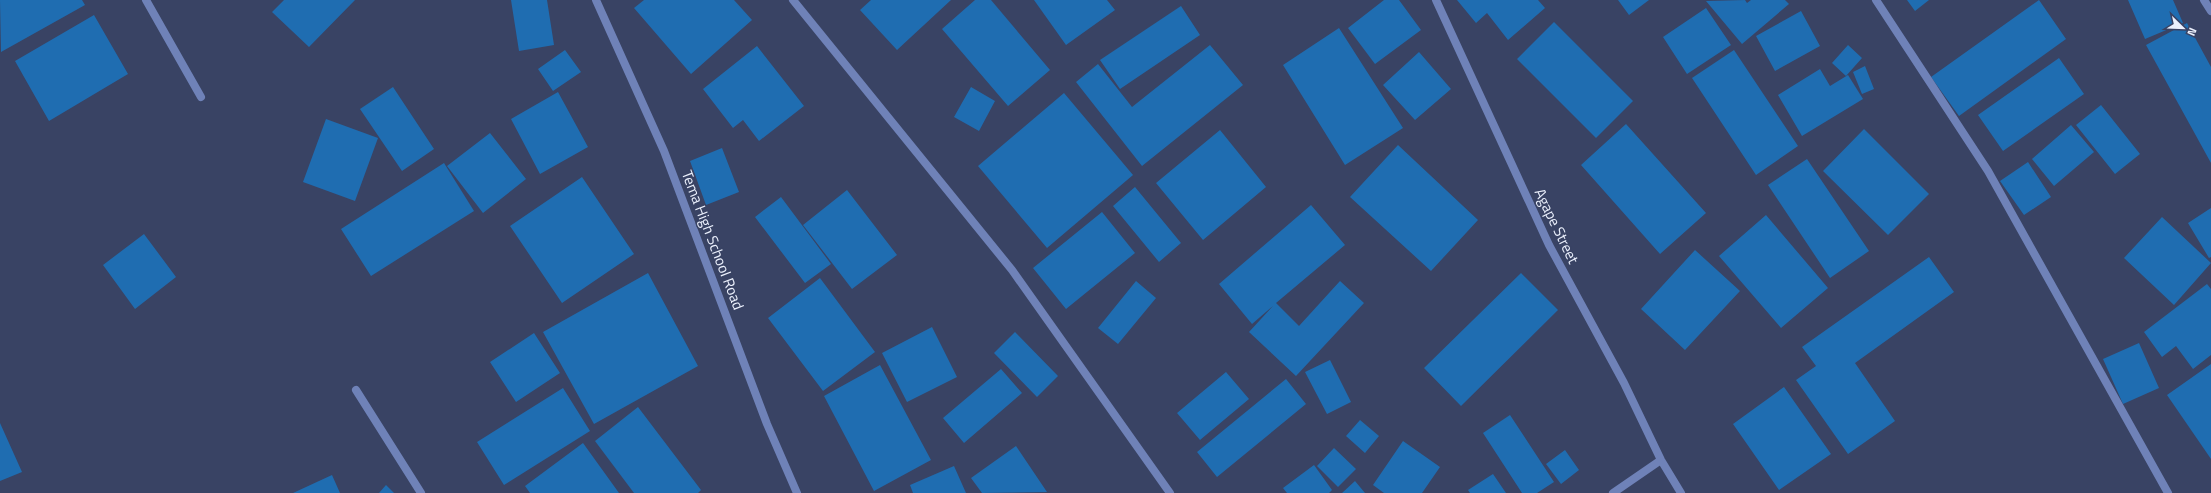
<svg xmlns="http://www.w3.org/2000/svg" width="2211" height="493" font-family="'Titillium Web',sans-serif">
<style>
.building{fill:#1f6db1}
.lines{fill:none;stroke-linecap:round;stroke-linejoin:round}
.street{stroke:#6f82b8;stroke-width:8}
.labels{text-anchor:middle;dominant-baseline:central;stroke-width:3;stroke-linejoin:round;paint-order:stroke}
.street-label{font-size:15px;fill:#ecf1fd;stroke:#394364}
</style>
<rect width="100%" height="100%" fill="#394364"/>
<path class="building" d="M0 0H82L85 5 1 52Z
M284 0H355L309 47 272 12Z
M511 0H547L554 45 519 51Z
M644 0H734L752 20 691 74 634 8Z
M871 0H951L897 50 860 10Z
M975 0H991L1050 70 1008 106 942 29Z
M1034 0H1107L1115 10 1066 45Z
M1384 0H1399L1421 30 1375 64 1348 28Z
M1457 0H1538L1545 8 1508 40 1487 13 1476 23Z
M1618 0H1649L1629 15Z
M1745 0 1747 3 1751 0H1785L1789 4 1742 44 1706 1Z
M1907 0H1929L1915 11Z
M2039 0 2066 39 1959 116 1931 77Z
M2128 0H2173L2183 23 2145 39Z
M1181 6 1200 35 1120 89 1100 60Z
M1706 8 1731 45 1687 74 1663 37Z
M1801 11 1820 46 1775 71 1756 36Z
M94 15 128 74 49 121 15 61Z
M1554 22 1633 101 1596 138 1517 59Z
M2187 23 2211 67V163L2146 45Z
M1339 28 1403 128 1345 165 1283 65Z
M1210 45 1243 85 1142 166 1076 82 1098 64 1132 107Z
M1848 45 1862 58 1846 76 1832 63Z
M757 46 804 106 759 141 743 120 733 128 703 89Z
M565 50 581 72 553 91 538 69Z
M1734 50 1798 146 1756 175 1692 78Z
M1419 52 1451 89 1415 120 1383 85Z
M2059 58 2084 94 2003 151 1978 115Z
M1865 66 1874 89 1862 94 1853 72Z
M1820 69 1830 86 1848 75 1863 99 1802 136 1778 95Z
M393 87 434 149 402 171 360 109Z
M971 87 995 101 979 131 954 117Z
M558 92 588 147 540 174 511 119Z
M1064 93 1133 175 1047 248 978 166Z
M2101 105 2140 154 2115 174 2076 125Z
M326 119 378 138 355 201 303 182Z
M1626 124 1706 213 1660 254 1581 165Z
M2071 125 2094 152 2054 186 2032 159Z
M1864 129 1929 194 1888 235 1823 171Z
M1220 130 1266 187 1203 240 1156 183Z
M490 133 526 179 483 213 447 166Z
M1398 145 1478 220 1431 271 1350 197Z
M722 148 739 192 706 205 690 161Z
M1807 159 1869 251 1830 278 1768 185Z
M2028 162 2051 197 2024 215 2000 181Z
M444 163 474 211 371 276 341 229Z
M582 177 634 254 562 303 510 226Z
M1135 187 1181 243 1159 262 1113 206Z
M847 190 897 255 852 289 803 225Z
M781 197 831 264 805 283 755 217Z
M1311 205 1345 245 1276 303 1299 326 1340 281 1364 303 1296 376 1249 332 1273 306 1252 324 1219 284Z
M2211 208V257L2209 258 2188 223Z
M1102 212 1135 253 1066 309 1033 268Z
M1766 215 1828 288 1781 328 1719 256Z
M2162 217 2211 263 2174 305 2124 258Z
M144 234 176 277 135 309 103 265Z
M1695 250 1740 291 1685 350 1641 309Z
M1929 257 1954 292 1855 363 1895 421 1848 454 1796 380 1816 366 1802 347Z
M648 273 698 366 594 424 543 332Z
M1521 273 1558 310 1461 406 1424 368Z
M820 278 875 352 823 391 768 318Z
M1136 281 1156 298 1118 344 1098 328Z
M2207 284 2211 289V355L2193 369 2176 346 2162 357 2144 332Z
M932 327 957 377 907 402 882 353Z
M1015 332 1058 376 1037 397 994 353Z
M534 333 560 373 516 402 490 362Z
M2139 343 2159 388 2123 404 2103 359Z
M1330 360 1351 402 1327 414 1305 372Z
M2211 364V459L2167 395Z
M880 365 931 460 874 491 824 396Z
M1001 369 1022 393 964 443 943 418Z
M1226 372 1249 399 1200 440 1177 413Z
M1286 379 1306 404 1217 477 1197 452Z
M1784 387 1831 454 1779 490 1733 424Z
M563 388 590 431 504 485 477 442Z
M638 407 701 490 698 493H634L595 441Z
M1510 415 1554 482 1537 493H1522L1483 433Z
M1360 420 1379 436 1365 453 1346 436Z
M0 423 22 472 0 481Z
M1403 441 1440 467 1422 493H1384L1373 485Z
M583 443 619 493H530L525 486Z
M1016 446 1047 492 982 493 971 478Z
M1334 448 1356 469 1338 487 1317 466Z
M1565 450 1579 470 1561 484 1546 464Z
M1314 465 1332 490 1329 493H1287L1283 488Z
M954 466 966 493H913L910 485Z
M1493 474 1506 493H1470L1468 490Z
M332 475 340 493H293Z
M1355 481 1365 493H1342Z
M386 485 394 493H379Z"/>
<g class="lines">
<path class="street" d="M146 0 201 97
M596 0 664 151 767 424 797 493
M793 0 1012 270 1170 493
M1436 0 1549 245 1624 383 1661 460 1681 493
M1876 0 1988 171 2168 493
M2204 0 2211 11
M356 390 421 493
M1613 493 1661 460"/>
</g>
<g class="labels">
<g class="street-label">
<text transform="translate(1557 226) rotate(64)">Agape Street</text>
<text transform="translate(713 240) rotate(69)">Tema High School Road</text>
</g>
</g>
<g transform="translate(2183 28) rotate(113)" stroke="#394364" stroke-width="3" paint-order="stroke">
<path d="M0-3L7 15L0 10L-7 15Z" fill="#ecf1fd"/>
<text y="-6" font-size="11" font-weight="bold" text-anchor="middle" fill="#ecf1fd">N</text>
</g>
</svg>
